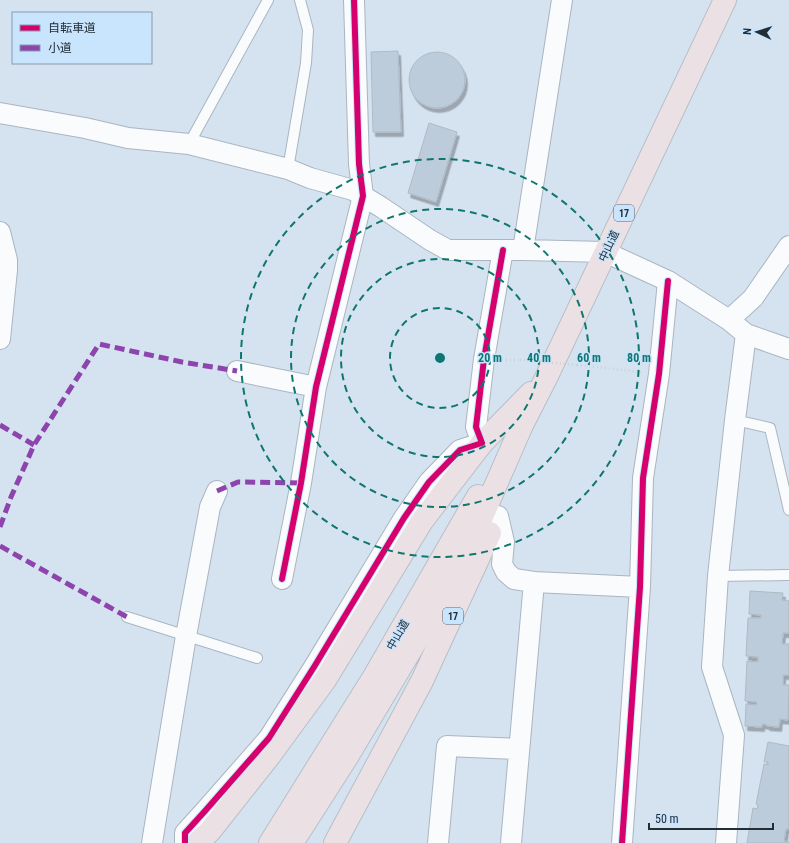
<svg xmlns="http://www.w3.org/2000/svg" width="789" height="843" font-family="'Roboto Condensed','Noto Sans JP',sans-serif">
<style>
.building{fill:#bdccda;stroke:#afbac4;filter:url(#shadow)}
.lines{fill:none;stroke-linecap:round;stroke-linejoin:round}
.lane-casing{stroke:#aab5c0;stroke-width:12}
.street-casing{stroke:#aab5c0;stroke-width:22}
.highway-casing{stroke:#b7bfc6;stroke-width:24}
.path{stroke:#ccd0d4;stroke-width:2.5;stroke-dasharray:1 3;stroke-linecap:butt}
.lane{stroke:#f9fbfd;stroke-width:10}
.street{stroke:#f9fbfd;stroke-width:20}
.highway{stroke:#ebe1e5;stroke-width:22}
.path-bridge{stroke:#ccd0d4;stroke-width:2.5;stroke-dasharray:1 3;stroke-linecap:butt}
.quiet{stroke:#8e44ad;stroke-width:5;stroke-dasharray:10 5;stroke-linecap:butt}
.cycleway-casing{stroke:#c9e4fd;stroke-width:8}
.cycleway{stroke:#d6006c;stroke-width:6}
.ring{fill:none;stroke:#0f766e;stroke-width:2;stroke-dasharray:7 5}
.labels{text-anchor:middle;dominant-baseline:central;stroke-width:3;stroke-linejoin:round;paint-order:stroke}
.shield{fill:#c9e4fd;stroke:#546472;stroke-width:1}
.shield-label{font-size:10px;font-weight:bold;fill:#222d36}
.street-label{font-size:11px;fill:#222d36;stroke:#c9e4fd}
.centre{fill:#0f766e;stroke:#c9e4fd;stroke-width:2}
.ring-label{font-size:12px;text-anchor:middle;font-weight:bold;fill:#0f766e;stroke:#c9e4fd;stroke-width:3;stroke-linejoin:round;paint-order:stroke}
</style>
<defs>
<filter id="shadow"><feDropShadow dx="2.5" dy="4.5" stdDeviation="0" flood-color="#0004"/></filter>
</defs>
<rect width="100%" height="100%" fill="#d5e3f1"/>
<path class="building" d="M398 51 401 132H373L371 52Z
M409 80a28 28 0 1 1 56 0a28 28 0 1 1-56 0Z
M429 123 457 132 436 202 408 193Z
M750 591 783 593 782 600 789 601V633H783L782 644H789V675H783V685H789L788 720 780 719 779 727 767 726V725L762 724V727L745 726 746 704 756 705 757 702 745 701 747 661 758 662V657L746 656 748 618H761V615L749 614Z
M768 742 789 746V829H786L784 841 789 842V843H747L753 808 757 809 758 805 756 804 764 764 768 765V762H764Z"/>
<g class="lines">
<defs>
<path id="lane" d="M189 144 268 0
M288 169 306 63 308 30 300 0
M735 420 770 428 789 510
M718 576 789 575
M127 617 257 658"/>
<path id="street" d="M562 0 523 250 605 252 668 281 729 320 746 334 789 349
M0 113 85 128 128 138 189 144 288 169 310 178 353 190 381 207 430 240 448 250H523
M0 232 7 260V270L0 339
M729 320 753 298 789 246
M237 371 316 387
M498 516 504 542 502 564 506 572 514 579 534 582 640 587
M282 579 301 483 316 387 363 196 359 164 354 0
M152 843 186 636 210 507 217 491
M185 843V833L205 811 269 738 314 667 404 518 429 482 460 450 482 443 476 427 484 359 503 250
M438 843 447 746 519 749
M511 843 534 582
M622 843 640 587 643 478 659 374 668 281
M726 843 734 735 712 667 718 576 735 420 746 334"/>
<path id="highway" d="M197 843 210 831 270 755 325 680 422 521 482 443 531 393
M270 843 375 675 478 496
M292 843 347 757 422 631 470 544 522 425 546 378 725 0
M335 843 422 681 490 533"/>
</defs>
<use href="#lane" class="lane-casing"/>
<use href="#street" class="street-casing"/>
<use href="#highway" class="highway-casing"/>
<path class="path" d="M502 360H520
M577 365 642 372"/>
<use href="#lane" class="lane"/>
<use href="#street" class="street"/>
<use href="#highway" class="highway"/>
<path class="path-bridge" d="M520 360 577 365"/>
<path class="quiet" d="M0 425 34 445
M217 491 238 482 301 483
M0 527 11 497 34 445 99 344 182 362 237 371
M0 546 127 617"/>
<defs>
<path id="cycleway" d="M282 579 301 483 316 387 363 196 359 164 354 0
M185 843V833L205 811 269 738 314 667 404 518 429 482 460 450 482 443 476 427 484 359 503 250
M622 843 640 587 643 478 659 374 668 281"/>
</defs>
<use href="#cycleway" class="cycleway-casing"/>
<use href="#cycleway" class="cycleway"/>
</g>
<g class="ring">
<circle cx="440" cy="358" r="50"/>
<circle cx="440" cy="358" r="99"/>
<circle cx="440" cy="358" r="149"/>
<circle cx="440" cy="358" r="199"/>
</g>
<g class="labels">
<g class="shield">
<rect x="614" y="205" width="20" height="16" rx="3"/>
<rect x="443" y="608" width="20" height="16" rx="3"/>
</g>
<g class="shield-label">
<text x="624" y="213">17</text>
<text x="453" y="616">17</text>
</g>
<g class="street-label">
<text transform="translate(609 246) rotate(-65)">中山道</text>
<text transform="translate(398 635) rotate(-60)">中山道</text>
</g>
</g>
<circle cx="440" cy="358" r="6" class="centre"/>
<g class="ring-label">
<text x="490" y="362">20 m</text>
<text x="539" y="362">40 m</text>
<text x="589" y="362">60 m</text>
<text x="639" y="362">80 m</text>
</g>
<rect x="12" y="12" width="140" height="52" fill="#c9e4fd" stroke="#869bad"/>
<rect x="20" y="25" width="20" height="6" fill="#d6006c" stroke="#869bad"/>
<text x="48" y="32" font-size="12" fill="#222d36">自転車道</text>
<rect x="20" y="45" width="20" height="6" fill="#8e44ad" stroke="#869bad"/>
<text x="48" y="52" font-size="12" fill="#222d36">小道</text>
<g transform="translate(757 32) rotate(274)" stroke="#c9e4fd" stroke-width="3" paint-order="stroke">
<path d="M0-3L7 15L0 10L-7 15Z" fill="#222d36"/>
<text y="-6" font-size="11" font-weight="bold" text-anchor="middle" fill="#222d36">N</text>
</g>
<path d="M649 823v6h124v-6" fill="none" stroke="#222d36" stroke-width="2"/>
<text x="655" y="823" font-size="12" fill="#222d36" stroke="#c9e4fd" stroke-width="3" paint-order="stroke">50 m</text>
</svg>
